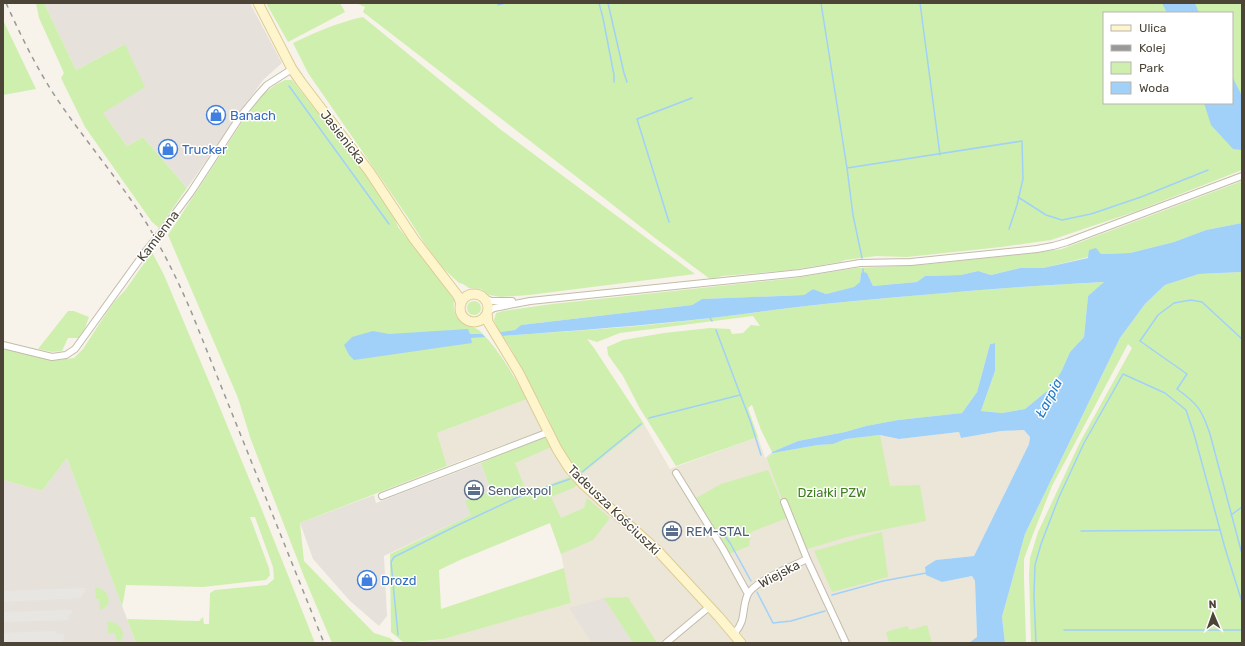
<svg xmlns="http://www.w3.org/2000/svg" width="1245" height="646" font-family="Rubik,sans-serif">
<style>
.residential{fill:#ebe6d7}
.industrial{fill:#e6e2db}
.green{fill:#cfefaf;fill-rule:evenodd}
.parking{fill:#e8e6e2}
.water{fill:#a1d1f9}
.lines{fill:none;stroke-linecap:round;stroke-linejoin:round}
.stream{stroke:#a1d1f9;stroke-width:1.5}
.street-casing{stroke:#c4bcab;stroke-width:8}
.secondary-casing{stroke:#dccc95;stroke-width:11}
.street{stroke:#fff;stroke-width:6}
.secondary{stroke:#fff5cc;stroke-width:9}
.rail{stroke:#999;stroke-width:1.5;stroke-dasharray:5 5;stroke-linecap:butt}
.labels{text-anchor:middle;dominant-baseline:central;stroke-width:3;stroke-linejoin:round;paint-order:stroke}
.shop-label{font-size:13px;fill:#366cbe;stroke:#fff;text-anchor:start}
.street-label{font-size:13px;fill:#4c4537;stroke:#fff}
.service-label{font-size:13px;fill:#4e5e75;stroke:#fff;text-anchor:start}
.park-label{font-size:13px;fill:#408020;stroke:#fff}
.water-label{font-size:14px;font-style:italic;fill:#2179c6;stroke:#fff}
</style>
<rect width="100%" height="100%" fill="#f7f3ea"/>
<path class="residential" d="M527 399 552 450 566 473 574 480 644 424 670 469 758 437 765 458 772 452V453L880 435 899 439 959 432 961 438 1001 431 1024 429 1030 437 1029 444 974 556 936 560 941 582 972 576 975 581 977 638 969 643H412L444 639 571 603 561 554 550 523 527 493 506 444 447 466 437 433Z"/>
<path class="industrial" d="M44 3H250L282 63 263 80 187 188 143 137 127 146 102 112 125 44 76 70Z
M67 458 136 643H3V480L42 491Z
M481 463 491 491 471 515 384 556 387 616 379 626 350 601 313 559 300 523 374 495 376 503Z
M604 598 633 643H592L569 608Z"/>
<path class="green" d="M36 3H44L76 70 125 44 145 87 103 113 127 146 143 137 187 188 159 228 152 222 85 127 61 78 64 73 39 18Z
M266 3H340L345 12 288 42Z
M356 3H1242V170L1137 211 1051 240 1001 247 907 257 876 256 845 260 840 262 792 270 723 276 710 279 655 238 604 198 363 12 365 7ZM1104 13H1232V103H1104Z
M363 17 500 129 695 274 529 295 501 297 489 295 481 289 469 288 463 284 459 283 443 268 425 244 407 216 308 73 293 43C316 32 339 22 363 17Z
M3 20 36 89 3 95Z
M285 80H292L362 168 395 220 398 227 436 274 454 300C453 308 454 314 459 320 465 327 475 326 480 331 500 351 513 375 527 399L437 433 447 466 300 523 304 561 374 633 390 638 396 643H332L305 579 251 440 238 398 168 235 257 99 275 85Z
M1242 181V223L1206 230 1174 242 1130 253 1101 254 1043 268H1020L991 275 978 271 961 275 925 276 917 282 873 286 867 273H861L860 282 855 287 826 294 813 289 804 295 702 299 692 305 521 325 515 330 499 332 494 320 496 313 503 311 552 304 795 278 856 268 920 265 1034 253 1062 249Z
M152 252 164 275 213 391 262 510 315 643H136L127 619 199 621 203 617 204 624H209L210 593 215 590 267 585 274 579 273 567 255 517H250L269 568 270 575 266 580 203 587 126 585 124 597 122 606 67 458 42 491 3 480V348L57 360 74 358 83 349 107 312 115 301 126 289Z
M1242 272V643H1031L1029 574 1030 558 1038 532 1080 442 1132 348 1128 344 1052 486 1032 537 1024 559V579L1026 643H1005L1002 617 1025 534 1120 338 1145 304 1165 285 1199 274Z
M1105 282 1088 296 1084 337 1070 352 1062 370 1053 386 1025 409 1002 413 981 411 995 371 994 343 990 344 977 392 962 413 898 420 866 426 845 432 798 441 772 452 761 430 752 405 748 408 758 437 676 466 639 407 623 376 608 355 607 347 623 340 664 333 710 328 730 329 732 334 743 333 751 325 760 326 753 316 620 333 597 342 587 339 594 348 644 424 582 474 571 464 559 443 547 416 509 345 502 336C571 331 642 327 711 318 759 312 807 305 856 301 939 293 1022 286 1105 282Z
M467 308a7 7 0 1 1 14 0a7 7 0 1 1-14 0Z
M68 311H74L89 317 85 328 79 338H68L62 351 52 352 38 349Z
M880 435 890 486 920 485 926 521 851 536 804 550C791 520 777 490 767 458L773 453 818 445 833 444 846 439Z
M546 437 551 447 515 463 527 493 569 477 577 485 573 488 551 497 561 518 584 508 587 498 610 518 593 540 561 554 550 523 460 560 439 570 441 609 564 568 571 603 444 639 404 643 391 632 390 554 471 515 465 501 491 491 481 463 505 452Z
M768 470 776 488 787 518 751 532 749 546 729 554 713 529 696 498 721 484Z
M882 532 888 577 832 592 814 551Z
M95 587C108 588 116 605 100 610L99 599H96Z
M628 597 657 643H633L604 598Z
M107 622C111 622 114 622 117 624 124 629 126 639 117 643L115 633 108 634Z
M927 625 932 643H889L886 632 907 626 910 630Z"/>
<path class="parking" d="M86 588 81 598 3 602V591Z
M73 610 67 620 3 622V612Z
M57 631 56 634H63L65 637 61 643H3V633Z"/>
<path class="water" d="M1162 3H1195L1199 13H1167Z
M1232 76 1242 96V150L1233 149 1211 125 1204 103H1232Z
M1242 223V272L1199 274 1165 285 1145 304 1120 338 1025 534 1002 617 1005 643H969L977 637 975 581 972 576 942 582 926 575 925 567 936 560 974 556 1029 444 1030 437 1024 430 1001 431 961 438 959 432 899 439 880 435 846 439 833 444 818 445 773 453H772V452L798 441 845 432 866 426 898 420 962 413 977 392 990 344 995 343V371L981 411 1002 413 1025 409 1053 386 1062 370 1070 352 1084 337 1088 296 1104 282C1021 286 938 293 855 301 807 305 759 312 711 318 641 326 571 331 502 336L499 332 515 330 521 325 692 305 702 299 804 295 813 289 826 294 854 287 860 282 861 273 863 272 867 273 873 286 917 282 925 276 961 275 978 271 991 275 1020 268H1043L1088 258 1089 250 1096 248 1101 254 1130 253 1174 242 1206 230Z
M468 329 470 334H482L485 337 471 338 472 343 354 360 349 355 344 345 352 337 373 331 389 334Z"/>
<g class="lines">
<path class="stream" d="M599 3 603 18 614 75V82
M608 3 624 73 627 82
M821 3 847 168 853 215 862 258
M920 3 940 155
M498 5 506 3
M289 86 389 224
M847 168 1022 141 1023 179 1017 205 1009 229
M1018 197 1046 215 1062 220 1091 214 1141 197 1208 170
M669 222 637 119 692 98
M863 269V272
M710 318 712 321
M716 330 751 423 761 455
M1242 339 1202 302 1191 300 1174 303 1158 315 1140 341 1187 374 1177 389C1198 404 1202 410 1210 434L1242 554
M649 418 740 395
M582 472 641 424
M1231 515 1242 507
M719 528 730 543 751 581
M1081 531 1219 530
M757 592 773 623 791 621 825 611
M832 595 883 581 926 573
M1064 630H1242
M398 635 391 562 394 557 456 526 518 497 570 479
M1036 643 1034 596 1035 565 1041 544 1059 497 1084 443 1123 374 1165 393 1186 410 1194 434 1225 548 1242 602"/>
<defs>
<path id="street" d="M484 298 491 301H512
M487 312 494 308 530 301 800 273 860 263 911 262 1037 249 1053 246 1067 242 1242 176
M3 345 52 357 66 355 75 349 145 252 162 231 191 192 240 117 258 95 267 85 292 69
M676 473 723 549 748 594
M382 496 549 432
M784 502 807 559 846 643
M734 634C747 619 741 612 747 596 752 582 793 566 807 559
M666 643 709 607"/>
<path id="secondary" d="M258 3 292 69 301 82 369 171 414 239 458 296 461 304
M460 308a14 14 0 1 1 28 0a14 14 0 1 1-28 0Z
M487 313 488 322 519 373 557 449 569 468 584 485 657 550 719 617 741 643"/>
</defs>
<use href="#street" class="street-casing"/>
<use href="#secondary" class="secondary-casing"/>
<use href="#street" class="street"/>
<use href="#secondary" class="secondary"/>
<path class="rail" d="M6 3C21 36 37 69 57 99 86 142 120 181 147 224 165 254 180 285 193 316L324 643"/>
</g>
<defs>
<symbol id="shop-ring" viewBox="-11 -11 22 22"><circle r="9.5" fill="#fff" stroke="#3f7fe0" stroke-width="1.5"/><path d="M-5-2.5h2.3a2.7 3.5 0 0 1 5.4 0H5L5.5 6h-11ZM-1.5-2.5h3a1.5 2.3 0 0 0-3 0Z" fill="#3f7fe0"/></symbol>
<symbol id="office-ring" viewBox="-11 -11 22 22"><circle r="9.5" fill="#fff" stroke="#5c6f8a" stroke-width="1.5"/><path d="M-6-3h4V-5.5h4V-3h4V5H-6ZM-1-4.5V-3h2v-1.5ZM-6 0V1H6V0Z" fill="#5c6f8a"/></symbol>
</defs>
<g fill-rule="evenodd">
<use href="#shop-ring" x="205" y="104" width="22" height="22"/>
<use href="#shop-ring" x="157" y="138" width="22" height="22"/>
<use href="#office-ring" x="463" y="479" width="22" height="22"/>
<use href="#office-ring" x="661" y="520" width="22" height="22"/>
<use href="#shop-ring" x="356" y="569" width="22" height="22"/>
</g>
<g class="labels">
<g class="shop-label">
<text x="230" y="115">Banach</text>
<text x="182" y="149">Trucker</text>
<text x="381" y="580">Drozd</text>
</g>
<g class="street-label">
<text transform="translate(343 137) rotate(52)">Jasienicka</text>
<text transform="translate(158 236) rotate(-53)">Kamienna</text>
<text transform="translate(614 510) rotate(44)">Tadeusza Kościuszki</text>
<text transform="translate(779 574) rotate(-28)">Wiejska</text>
</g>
<g class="service-label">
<text x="488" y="490">Sendexpol</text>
<text x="686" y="531">REM-STAL</text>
</g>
<g class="park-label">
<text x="832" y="492">Działki PZW</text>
</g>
<g class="water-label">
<text transform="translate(1049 398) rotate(-62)">Łarpia</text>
</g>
</g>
<rect width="1245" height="646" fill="none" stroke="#4c4537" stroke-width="8"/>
<rect x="1103" y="12" width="130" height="92" fill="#ffffff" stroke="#b7b5af"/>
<rect x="1111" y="25" width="20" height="6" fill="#fff5cc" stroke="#b7b5af"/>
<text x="1139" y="32" font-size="12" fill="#4c4537">Ulica</text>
<rect x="1111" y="45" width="20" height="6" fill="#999999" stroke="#b7b5af"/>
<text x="1139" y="52" font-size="12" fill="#4c4537">Kolej</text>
<rect x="1111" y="62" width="20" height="12" fill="#cfefaf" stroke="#b7b5af"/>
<text x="1139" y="72" font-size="12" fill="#4c4537">Park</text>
<rect x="1111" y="82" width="20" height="12" fill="#a1d1f9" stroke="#b7b5af"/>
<text x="1139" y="92" font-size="12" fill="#4c4537">Woda</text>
<g transform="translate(1213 614) rotate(358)" stroke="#ffffff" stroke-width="3" paint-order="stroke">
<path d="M0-3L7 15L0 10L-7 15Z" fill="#4c4537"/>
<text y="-6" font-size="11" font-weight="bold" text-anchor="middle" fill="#4c4537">N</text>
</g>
</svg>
